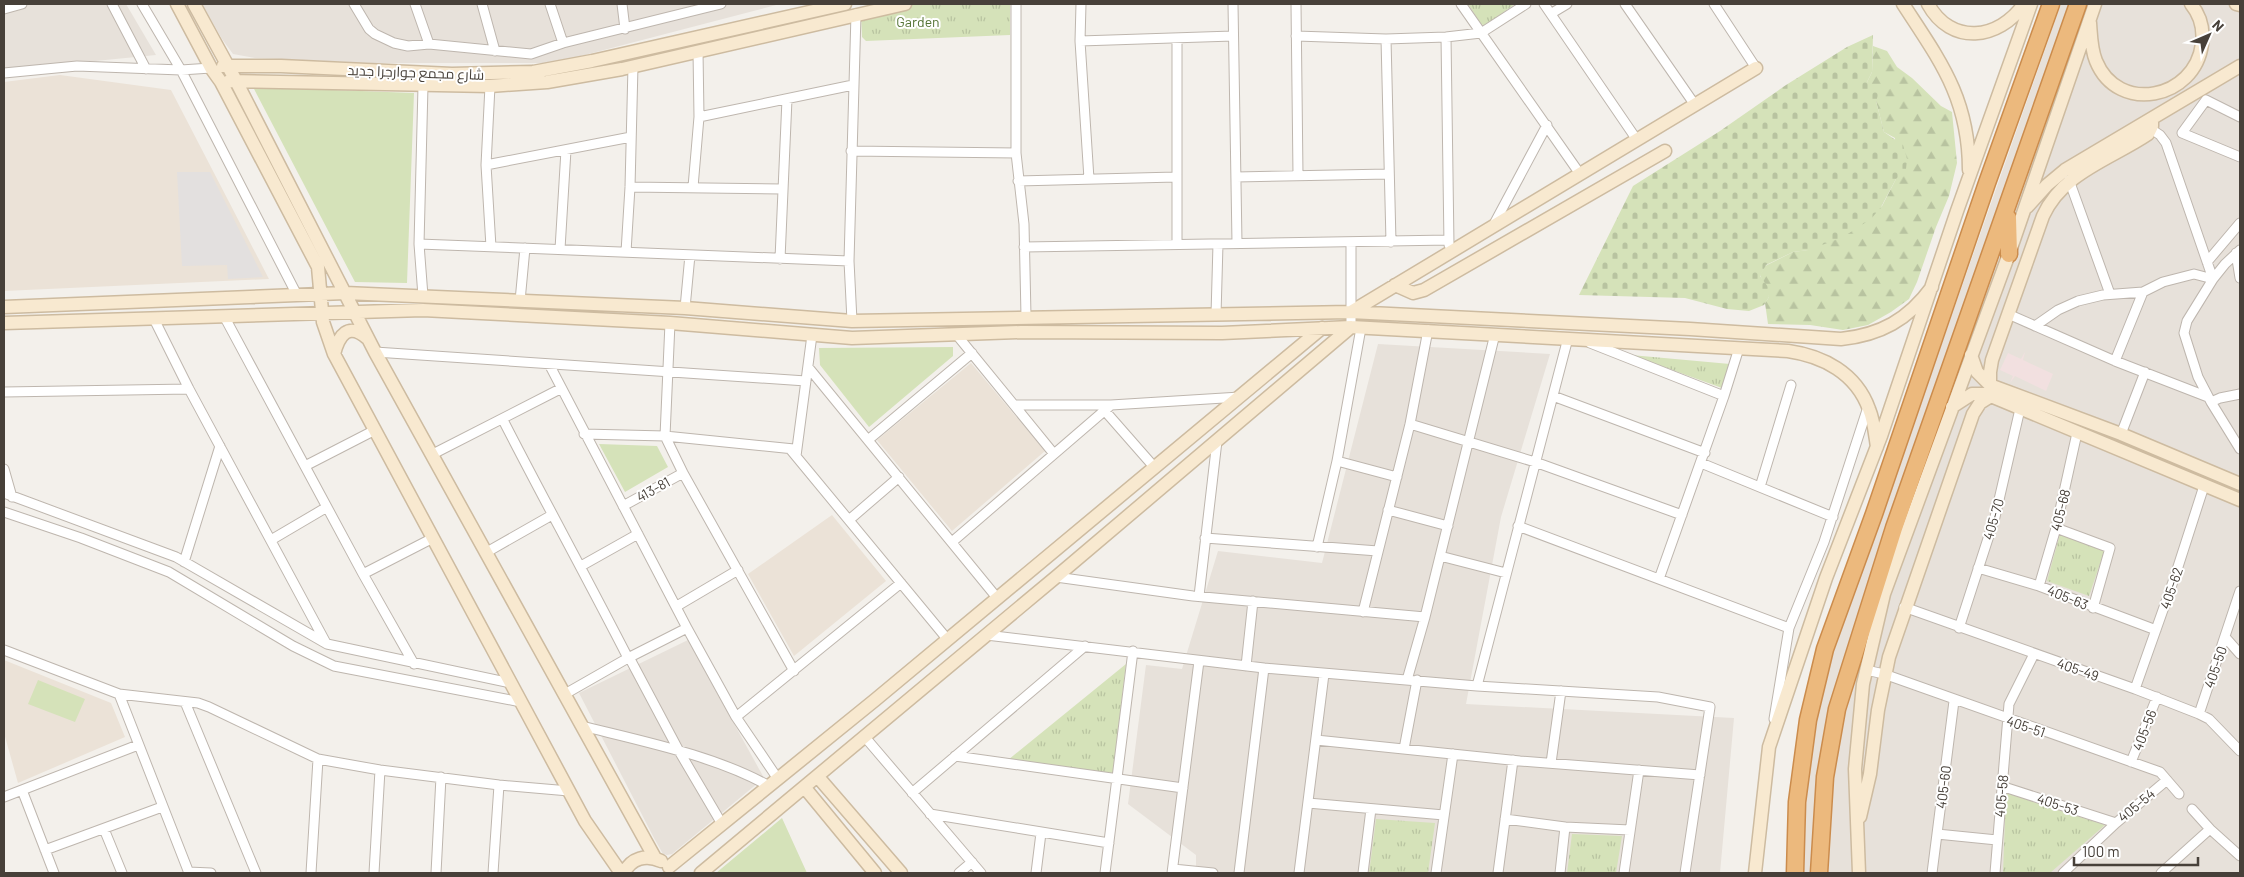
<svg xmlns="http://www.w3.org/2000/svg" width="2244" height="877" font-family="Barlow,Cairo,sans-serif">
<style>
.residential{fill:#e7e1da}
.education{fill:#ebe2d7}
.medical{fill:#f2e0e0}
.grass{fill:url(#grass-tufts)}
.forest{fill:url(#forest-firs)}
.cemetery{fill:url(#cemetery-stones)}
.garden{fill:#d5e2b9}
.parking{fill:#e3e0df}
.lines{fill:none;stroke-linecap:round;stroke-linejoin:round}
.street-casing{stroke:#beb6ae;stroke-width:11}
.secondary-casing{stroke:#cdbba0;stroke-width:15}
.highway-casing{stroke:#cb8c4d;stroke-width:19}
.street{stroke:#fff;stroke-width:9}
.secondary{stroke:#f8e9d0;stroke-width:12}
.highway{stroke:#ecb97d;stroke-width:16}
.labels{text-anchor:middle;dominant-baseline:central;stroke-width:4;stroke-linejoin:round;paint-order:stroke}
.park-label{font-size:14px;fill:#537233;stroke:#fff}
.street-label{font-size:14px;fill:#474039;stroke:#fff}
</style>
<defs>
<pattern id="grass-tufts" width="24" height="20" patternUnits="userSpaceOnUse" patternTransform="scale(1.25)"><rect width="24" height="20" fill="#d5e2b9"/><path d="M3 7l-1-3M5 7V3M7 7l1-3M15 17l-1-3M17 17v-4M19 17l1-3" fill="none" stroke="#b8c3a0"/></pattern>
<pattern id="forest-firs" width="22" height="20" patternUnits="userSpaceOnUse" patternTransform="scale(1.25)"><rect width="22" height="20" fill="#d5e2b9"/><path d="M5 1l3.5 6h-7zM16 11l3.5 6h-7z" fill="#b8c3a0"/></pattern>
<pattern id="cemetery-stones" width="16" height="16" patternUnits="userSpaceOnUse" patternTransform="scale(1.25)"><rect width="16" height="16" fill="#d5e2b9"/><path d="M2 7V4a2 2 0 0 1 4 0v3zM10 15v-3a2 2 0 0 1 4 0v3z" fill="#b8c3a0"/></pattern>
</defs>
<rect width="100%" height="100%" fill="#f3f0eb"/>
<path class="residential" d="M4 4H126L156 55 4 70Z
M202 4H780L554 63H374L255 58 233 54 222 39Z
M2061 4H2240V873H1803L1804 834 1808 781 1818 716 1833 654Z
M1378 344 1550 354 1501 517 1466 704 1734 718 1720 873H1196V855L1128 804 1146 665 1182 669 1218 551 1322 563Z
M688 640 764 778 672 854 667 855 663 854 654 838 579 693Z"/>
<path class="education" d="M60 75 171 90 269 279 4 291V82Z
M971 363 1045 451 952 531 877 440Z
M832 515 886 581 794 656 748 574Z
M4 660 111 703 125 737 18 783 4 733Z"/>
<path class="medical" d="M2025 352 2023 360 2053 374 2046 391 2015 376 2010 383 2013 376 2000 370 2008 353 2021 359Z"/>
<path class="grass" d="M910 4H1010V35L866 41 862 37 861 15Z
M1468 4H1515L1485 26 1481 24Z
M1631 355 1730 364 1722 388Z
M2060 534 2105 549 2089 596 2047 581Z
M1126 664 1113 773 1008 760Z
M2006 793 2105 825 2050 873H2003Z
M1376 819 1435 823 1428 873H1369Z
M1572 834 1622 836 1616 873H1567Z"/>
<path class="forest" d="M1873 46 1887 51 1897 67 1912 78 1941 106 1952 112 1957 163 1949 196 1936 227 1917 282 1909 299 1891 312 1868 325 1843 330 1810 325 1768 324 1765 303 1769 297 1760 275 1765 266 1793 252 1808 250 1882 206 1896 179 1895 138 1884 132 1876 101 1867 82 1872 72Z"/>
<path class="cemetery" d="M1873 35 1872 72 1867 82 1880 91 1876 101 1884 132 1903 145 1907 159 1906 169 1896 179 1881 207 1871 219 1843 237 1809 250 1793 252 1766 265 1760 276 1768 287 1769 297 1764 305 1749 311 1727 309 1685 298 1579 295 1633 186 1720 131 1786 85 1847 47Z"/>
<path class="garden" d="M253 87 414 93 407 283 355 282Z
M953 347V356L869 427 820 365 819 348Z
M599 444 657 446 668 467 625 492Z
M38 680 85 699 75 722 28 704Z
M782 818 807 873H716Z"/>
<path class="parking" d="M177 172H210L263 277 228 279 227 265 182 266Z"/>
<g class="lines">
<defs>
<path id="street" d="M112 4 146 69
M142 4 181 70 297 295
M354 4 369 29 375 34 394 43 408 46 429 44 531 54 563 43 721 4
M415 4 429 44
M482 4 495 51
M550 4 563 43
M622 4 625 29
M1016 4V153L1024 224 1026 316
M1081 4 1080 41 1089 179
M1233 4 1237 243
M1296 4 1298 175
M1461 4 1580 174
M1544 4 1637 140
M1625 4 1695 105
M1714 4 1756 68
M4 9 22 4
M1552 13 1567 4
M1296 36 1386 39 1446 37 1481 33 1526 4
M1446 37 1449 245
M1177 39V244
M1386 39 1391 242
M1080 41 1233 36
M4 73 77 66 181 70 211 68
M423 86 419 244 423 296
M490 86 486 165 491 247
M699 117 853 85
M2240 117 2206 100 2182 133 2240 157
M2151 129 2160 135 2166 143 2213 279
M851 151 1016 153
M486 165 631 137
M1236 177 1389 174
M2069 180 2110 294
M1018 181 1176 177
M630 187 782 189
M693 187 699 117 698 51
M1494 224 1547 125
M419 244 849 261
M1024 247 1449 240
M560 249 566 150
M2240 250 2225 264 2213 279 2187 321 2184 333 2198 377 2211 402 2240 449
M626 252 630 187 633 66
M2236 253 2240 278
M780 259 787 99
M2207 262 2240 223
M2143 292 2115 361 2208 397
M520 301 525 248
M685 308 690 255
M2008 314 2115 361
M1216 315 1218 244
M224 316 363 574 414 664
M154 319 189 389 326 643
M852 321 849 261 856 14
M670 323 665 436 683 473 794 671
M2035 326 2058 310 2078 301 2103 295 2143 292 2163 282 2194 274 2213 279
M1351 327V243
M956 334 1054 454
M1590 343 1724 396
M375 352 806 381
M549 364 687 628 736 717 778 779
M808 367 998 599
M4 392 189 389
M1553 396 1705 453
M2211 402 2220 398 2240 394
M1014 405H1111L1240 397
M1105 411 1155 468
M503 420C544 500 587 578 628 658
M1410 424 1535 462 1682 515
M584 434 665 436 794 449
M2121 434 2145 372
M868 440 972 353
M790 449 948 640
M431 455 560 389
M796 456 812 335
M1337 461 1397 477
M1701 463 1833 517
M305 466 375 430
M4 469 12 497
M1760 487 1791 385
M4 493 176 557 327 644 511 683
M623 506 683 473
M1388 510 1448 526
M4 512 81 538 169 572 293 646 334 666 521 702
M849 520 899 477
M1518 526 1789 628
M2056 528 2110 548 2093 608
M1205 538 1378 551
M271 540 327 507
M952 542 1111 405
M1317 547 1337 461 1361 328
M487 552 552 515
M1440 556 1506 573
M184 562 220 446
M581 566 638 534
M1978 568 2039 586 2156 630
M363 574 433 538
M1056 577 1193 596 1425 617
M1659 579 1724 396 1739 348
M2039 586 2056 528 2077 433
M1199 596 1217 441
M677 606 738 570
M1904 607 2135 689 2199 714 2209 719 2240 751
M1363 612 1410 424 1428 330
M1959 628 1995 517 2020 409
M986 635 1264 668 1477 686 1658 697 1710 707 1685 873
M2225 637 2240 654
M4 650 119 694 198 703 209 707 318 759 380 770 499 785 569 791
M629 657 679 751 722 824
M1246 666 1253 601
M1866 670 1884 674 2160 772 2179 794
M1407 680 1425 617 1495 334
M1477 686 1568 338
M2135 689 2175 576 2204 486
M119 694 189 873
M565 694 628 658 687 628
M185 702 256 873
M2199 714 2240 591
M736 717 901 583
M1774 719 1789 628 1824 542 1868 407
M582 726C642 741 716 756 769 786
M864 736 981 873
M1316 740 1520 761 1700 775
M1404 749 1417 680
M955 756 1183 788
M2131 762 2157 697
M1551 763 1561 691
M2001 786 2116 823
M22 790 54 873
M912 793 1085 646
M4 797 138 745
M1308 803 1444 815
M2192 809 2210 829 2240 856
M930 814 1109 843
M1505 819 1565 827
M104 829 122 873
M1937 834 1997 840
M45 850 162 807
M1173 869 1213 873
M188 872 211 873
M311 873 318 759
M374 873 380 770
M436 873 441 777
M493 873 499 785
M959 873 972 862
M1036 873 1041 833
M1105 873 1133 651
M1172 873 1199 661
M1239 873 1264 668
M1299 873 1324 674
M1363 873 1371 809
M1436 873 1453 754
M1498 873 1513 760
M1560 873 1565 827 1630 830
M1624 873 1639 770
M1932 873 1954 701
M1995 873 2009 704 2034 654
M2063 873 2116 823 2167 780
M2161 873 2210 829"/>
<path id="secondary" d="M177 4 211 68 221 82 318 267 323 322 334 354 585 821 621 873
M194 4 235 79 375 352 655 858
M1903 4C1940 61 1969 98 1969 170
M1928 4C1951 46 1999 40 2024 4
M2236 4 2240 5
M2090 23C2091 36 2091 49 2096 61 2118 115 2195 99 2202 44 2204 29 2200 15 2191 4
M223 66H281L452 74 533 72 592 61 845 4
M229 81 490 86 547 82 622 69 905 4
M2027 207 2047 185 2065 170 2240 66
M1395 285 1413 293 1424 290 1665 151
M4 307 345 293 685 308 852 321 1350 312 1690 329 1841 339C1880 335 1908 320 1932 287
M1351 312 1756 68
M4 323 423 310 670 323 852 338 1021 332 1222 333 1351 327 1788 351C1823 356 1856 373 1869 409 1874 421 1875 434 1877 447
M334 354C339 335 348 322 367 338
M1971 355 1977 372 1990 385 2121 434 2240 484
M1990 385V372L1992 360 2043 216C2063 172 2111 159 2148 134L2152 126V119
M1952 407 1972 394H1986L2240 500
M818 777 901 873
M805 788 875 873
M1860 817 1870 774 1878 710 1889 657 1973 414 1980 403 1991 396
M669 867 875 700 1322 328
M624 873C631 858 646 854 661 861
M701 873 1056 577 1351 327
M1755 873 1769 747 1826 578 1881 436 1957 211 2031 4
M1859 873 1855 769 1863 684 1884 594 2009 254 2095 4"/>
<path id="highway" d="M2008 218 2009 254
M1795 873 1797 802 1808 720 1825 649 1874 514 1987 183 2051 4
M1819 873 1825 777 1837 709 1894 528 2078 4"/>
</defs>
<use href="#street" class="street-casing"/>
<use href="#secondary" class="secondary-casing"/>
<use href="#highway" class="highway-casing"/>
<use href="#street" class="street"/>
<use href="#secondary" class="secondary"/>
<use href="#highway" class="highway"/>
</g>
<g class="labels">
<g class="park-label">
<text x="918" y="21">Garden</text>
</g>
<g class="street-label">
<text transform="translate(416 72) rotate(2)">شارع مجمع جوارجرا جديد</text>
<text transform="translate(653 489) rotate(-29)">413-81</text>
<text transform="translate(2060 510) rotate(-76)">405-68</text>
<text transform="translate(1993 519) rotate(-74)">405-70</text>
<text transform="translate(2171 588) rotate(-71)">405-62</text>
<text transform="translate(2068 597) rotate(22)">405-63</text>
<text transform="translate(2215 667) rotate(-71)">405-50</text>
<text transform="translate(2078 669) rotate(19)">405-49</text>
<text transform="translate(2026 726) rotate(19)">405-51</text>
<text transform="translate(2144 730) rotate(-69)">405-56</text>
<text transform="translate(1943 787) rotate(-83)">405-60</text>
<text transform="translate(2001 796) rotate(-85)">405-58</text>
<text transform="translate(2058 804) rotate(18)">405-53</text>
<text transform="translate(2136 805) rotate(-40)">405-54</text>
</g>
</g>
<rect width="2244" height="877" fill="none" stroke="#474039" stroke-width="10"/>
<g transform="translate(2209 35) rotate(45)" stroke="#ffffff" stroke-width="4" paint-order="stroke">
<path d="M0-4L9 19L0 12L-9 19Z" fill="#474039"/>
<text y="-8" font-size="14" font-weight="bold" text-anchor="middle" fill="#474039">N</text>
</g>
<path d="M2074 857v8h124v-8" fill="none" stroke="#474039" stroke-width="2.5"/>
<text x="2082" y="857" font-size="15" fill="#474039" stroke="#ffffff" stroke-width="4" paint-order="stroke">100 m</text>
</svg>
